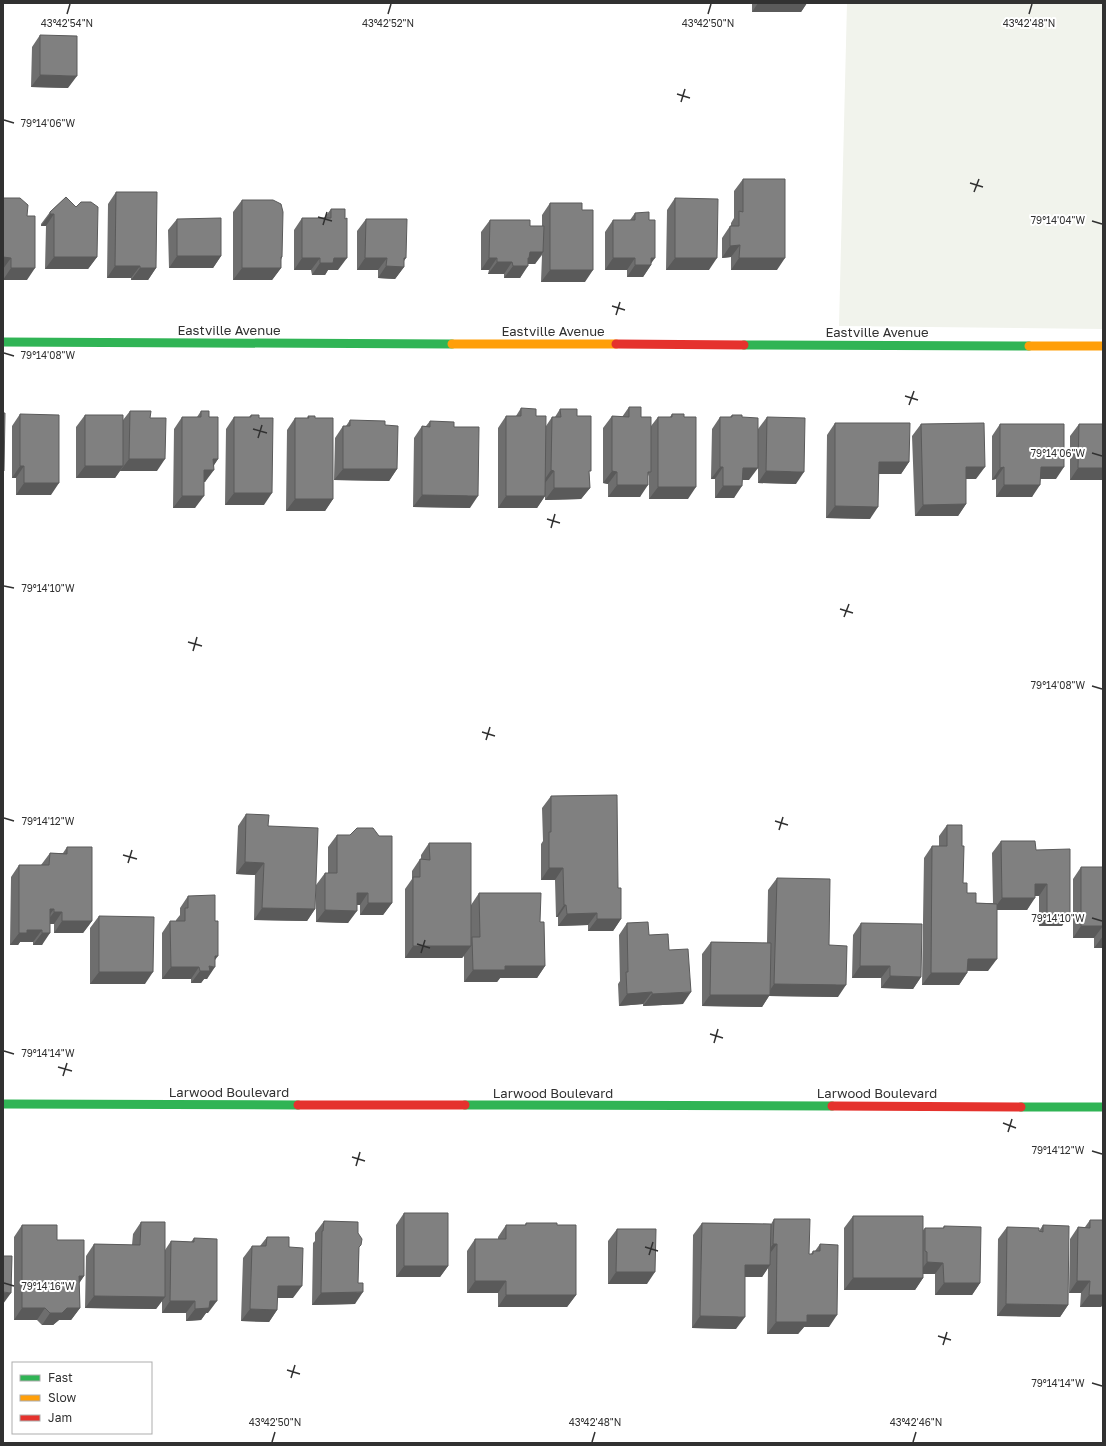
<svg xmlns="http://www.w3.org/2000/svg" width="1106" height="1446" font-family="'Golos Text',sans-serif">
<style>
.green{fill:#f1f3ec}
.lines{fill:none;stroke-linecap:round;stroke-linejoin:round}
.fast{stroke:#30b455;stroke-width:9}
.slow{stroke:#ff9f0a;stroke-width:9}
.jam{stroke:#e5322d;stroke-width:9}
.wall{fill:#6e6e6e}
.shaded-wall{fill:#5a5a5a}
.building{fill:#808080;stroke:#5a5a5a}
.ticks{fill:none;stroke:#313131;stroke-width:1.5}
.labels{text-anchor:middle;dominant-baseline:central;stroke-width:4;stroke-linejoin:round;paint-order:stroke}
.street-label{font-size:13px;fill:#313131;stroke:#fff}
.ticks-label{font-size:10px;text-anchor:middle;fill:#313131;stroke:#fff;stroke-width:4;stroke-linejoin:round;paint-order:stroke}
</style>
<rect width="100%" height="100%" fill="#fff"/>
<path class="green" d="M847 3H1103V329L839 326Z"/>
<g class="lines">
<path class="fast" d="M3 342 452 344
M744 345 1029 346
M3 1104 298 1105
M465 1105 832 1106
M1021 1107H1103"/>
<path class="slow" d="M452 344H616
M1029 346H1103"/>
<path class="jam" d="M616 344 744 345
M298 1105H465
M832 1106 1021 1107"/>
</g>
<path class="wall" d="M752 3H807L801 12H752Z
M40 35 68 88 31 87 32 47Z
M743 179 777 270H731V257L722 258V238L730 226H731V223L734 218V191Z
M116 192 156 268 148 280H131V278H107L108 204Z
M66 197 97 257 88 269H45L46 226H41V224L50 212Z
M3 198 27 216V280H3Z
M675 198 709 270H666L667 210Z
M242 200 282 257 281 260V268L272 280H233V212Z
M550 203 585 282H541L542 255 535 264H528L520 278H504V274H488L489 270H481V232L490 220 530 226H542V215Z
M331 209 338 270H328L325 275H312L311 270H294V230L302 218H324Z
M635 213 649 220 651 265 643 277H627V270H605V232L613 220H630Z
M177 219 221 256 213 268H169L168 230Z
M366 219 404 262V267L395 279 378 278V270H357V231Z
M629 407 651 426 658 417H670L672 414 688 499H649V474L640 497H608V484L603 483V428L612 416 622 417Z
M521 408 536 416 546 426 552 417H555L560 409 577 416 589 473 590 488 581 499 545 500V496L537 508H498V428L506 416H516Z
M130 411 150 418 157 471H120L115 478H76V427L85 415 123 420Z
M201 411 209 417 218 459 213 466 205 482H204L195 508H173L174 429 182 417H197Z
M20 414 51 495H16V478H12V426Z
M251 415 264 505H225L226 429 234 417H249Z
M732 415 742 417 749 480H742L734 498H715V479H711L712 429 720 417H730Z
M308 416 315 418 333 499 325 511H286L287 430 295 418H307Z
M767 417 796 484 758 483V429Z
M350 420 397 469 389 481 334 480 335 438 343 426H346Z
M430 421 454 427 470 508 413 507 414 438 422 426H426Z
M835 423 909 462 901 474H879L870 519 826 518 827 435Z
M921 424 976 479H966V504L958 516H915L912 436Z
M1000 424 1056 479H1040L1032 497H996V479L992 480V436Z
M1079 424 1103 480H1070V436Z
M551 796 618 888 621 919 613 931H588V925L558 926V917H556L555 880H541V844L543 841 542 808Z
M246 814 315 909 307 921 254 920 255 875 236 874 238 826Z
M947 825 962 846 963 883 967 893 976 903H993L992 853 1001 841 1036 850 1062 926H1039V896H1035L1027 910H997L988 971H967V973L959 985H922L924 858 932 846H939V836Z
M337 835 392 903 383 915H360V905H357L348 923 316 922V885L325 873H328V847Z
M429 843 471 905 479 893 540 922 545 966 537 978H500L497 982H464V956L462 958H405V889L412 879V871L420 859H421V855Z
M67 847 92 921 83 933H54V924H50L42 945H33V942H20L18 945H10L11 877 19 865H41L50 853H63Z
M1081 867H1103V948H1094V938H1073V879Z
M777 878 829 945 838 997 769 996 762 1007 702 1006V954L711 942 767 943 768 890Z
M188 896 215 960 207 979H204L201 983H191V979H162V933L170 921H176V920L180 915V908Z
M99 916 145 984H90V928Z
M627 923 649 935 669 950 683 1004 643 1006V1004L619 1006 618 984 620 981 619 935Z
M861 923 921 977 913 989 881 988V978H852L853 935Z
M404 1213 448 1266 440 1277H396V1225Z
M853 1216 923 1230 925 1228H943L944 1226 980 1283 972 1295H935V1274H923V1278L915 1290H844V1228Z
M774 1219 809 1254H811L813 1251H815L820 1244 829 1327H804L798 1334H767L768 1268 762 1277H745L736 1329 692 1328 693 1235 702 1223 771 1224Z
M1090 1220H1103V1304L1101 1307H1080L1081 1293H1069L1070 1239 1078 1227H1085Z
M324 1221 359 1248 358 1283 355 1304 312 1305 313 1243 315 1241V1233Z
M141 1222 165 1250 171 1241 191 1242 194 1238 208 1313H206L201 1320 186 1321V1313H162V1301L156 1309 85 1308 86 1256 94 1244 132 1245 133 1234Z
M526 1223 557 1225 576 1295 567 1307H498V1293H467V1251L475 1239H498V1237L506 1225H525Z
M22 1225 57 1240 84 1276 79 1283 80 1308 71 1320H59L53 1325H42L37 1320H14V1237Z
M1043 1225 1068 1305 1060 1317 997 1316 998 1239 1007 1227 1039 1231Z
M617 1229 647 1284H608V1241Z
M267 1237 293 1298H277V1310L269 1322 241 1321 243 1258 252 1246H260Z"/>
<path class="shaded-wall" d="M758 3H807L801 12H752Z
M40 75 77 76 68 88 31 87Z
M50 214H54L46 226H41Z
M740 245 731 257 722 258 730 246Z
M530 252H543L535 264H525L528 266 520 278H504L513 266Z
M177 256H221L213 268H169Z
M3 257 11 258 3 269Z
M54 257H97L88 269H45Z
M281 257H282L275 268H281L272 280H233L242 268Z
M302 258H320L311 270H294Z
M334 258H347L338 270H328L325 275H312L320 263Z
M365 258H387L378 270H357Z
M404 258H406L400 267H404L395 279 378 278 386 266Z
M489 258H497L489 270H481Z
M613 258H635L627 270H605Z
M651 258H655L650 265H651L643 277H627L635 265Z
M675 258H717L709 270H666Z
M739 258H785L777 270H731Z
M497 262H512L504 274H488Z
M115 266H140L131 278H107Z
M11 268H35L27 280H3Z
M140 268H156L148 280H131Z
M550 270H593L585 282H541Z
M129 459H165L157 471H120Z
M213 459H218L211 470H214L205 482H195L204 470Z
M879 462H909L901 474H870Z
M20 466H24L16 478H12Z
M85 466H123L115 478H76Z
M720 467H723L715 479H711Z
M966 467H985L976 479H958Z
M1004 467 996 479 992 480 1000 468Z
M1041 467H1064L1056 479H1032Z
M743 468H758L749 480H734Z
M1078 468H1103V480H1070Z
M343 469H397L389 481 334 480Z
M551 470 554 471 545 483 543 482Z
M612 471 617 472 608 484 603 483Z
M766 471 804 472 796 484 758 483Z
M24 483H59L51 495H16Z
M617 485H648L640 497H608Z
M1004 485H1040L1032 497H996Z
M723 486H742L734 498H715Z
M658 487H696L688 499H649Z
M554 488H590L581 499 545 500Z
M234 493H272L264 505H225Z
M422 495 478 496 470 508 413 507Z
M182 496H204L195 508H173Z
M506 496H545L537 508H498Z
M295 499H333L325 511H286Z
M966 504 958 516H915L923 505Z
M835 506 878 507 870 519 826 518Z
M245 862 264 863 255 875 236 874Z
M549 868H563L555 880H541Z
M1035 884H1047L1039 896H1027Z
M357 893H368L360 905H349Z
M1002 898H1035L1027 910H993Z
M368 903H392L383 915H360Z
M564 905H566L558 917H556Z
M262 908 315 909 307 921 254 920Z
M50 909H54L45 921Z
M325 910 357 911 348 923 316 922Z
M54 912H62L54 924H45Z
M597 913 588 925 558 926 567 914Z
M1070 914 1062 926H1039L1047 915Z
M597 919H621L613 931H588Z
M62 921H92L83 933H54Z
M1081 926H1103L1094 938H1073Z
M27 930H42L33 942H20L18 945H10L19 933Z
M42 933H50L42 945H33Z
M1103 936V948H1094Z
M413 946H471L462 958H405Z
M215 956H218L210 967H215L207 979H204L201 983H191L200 971Z
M968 959H997L988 971 959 970Z
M505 966H545L537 978H500L497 982H464L473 970Z
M860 966H890L881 978H852Z
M171 967H199L191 979H162Z
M99 972H153L145 984H90Z
M931 973H967L959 985H922Z
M890 976 921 977 913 989 881 988Z
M774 984 846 985 838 997 769 996 762 1007 702 1006 710 995H767Z
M652 992 643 1004 619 1006 627 994Z
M691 992 683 1004 643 1006 652 994Z
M773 1244H777L768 1256H765Z
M927 1262 943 1263 935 1274H918Z
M745 1265H770L762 1277H737Z
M404 1266H448L440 1277H396Z
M616 1272H655L647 1284H608Z
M79 1276H84L76 1288Z
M853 1278H923L915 1290H844Z
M475 1281H506L498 1293H467Z
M1077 1281H1090L1081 1293H1069Z
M944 1283H980L972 1295H935Z
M278 1286H302L293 1298H270Z
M3 1292 11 1293 3 1304Z
M363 1292 355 1304 312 1305 321 1293Z
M506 1295H576L567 1307H498Z
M1089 1295H1103V1304L1101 1307H1080Z
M94 1296 165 1297 156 1309 85 1308Z
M170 1301H195L186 1313H162Z
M210 1301H217L208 1313H206L201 1320 186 1321 195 1309Z
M1006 1304 1068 1305 1060 1317 997 1316Z
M22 1308H45L37 1320H14Z
M67 1308H80L71 1320H59L53 1325H42L50 1313Z
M250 1309 277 1310 269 1322 241 1321Z
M807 1315H837L829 1327H804L798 1334H767L776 1322Z
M700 1316 745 1317 736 1329 692 1328Z"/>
<path class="building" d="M40 35 77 36V76L40 75Z
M743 179H785V258H739L740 245 730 246V226H739V211L743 212Z
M116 192H157L156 268H140V266H115Z
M66 197 76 207 81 202H91L98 207 97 257H54V214H50V212Z
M3 198H20L28 205 27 216H35V268H11V258L3 257Z
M675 198 718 199 717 258H675Z
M242 200H273L281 204 283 212 282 257H281V268H242Z
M550 203H582V210H593V270H550Z
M331 209H345V219L347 218V258H334L333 263H320V258H302V218H331Z
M649 212V220H655V258H651V265H635V258H613V220H635V213Z
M221 218V256H177V219Z
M366 219H407L406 258H404V267L386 266 387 258H365Z
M490 220H530V226H544L543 252H530L529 258H528V266H513L512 262H497V258H489Z
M629 407H641V417H651V472H648V485H617V472L612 471V416L629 417Z
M521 408 536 409V416H546L545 496H506V416H521Z
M560 409H577V416H591V471H589L590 488H554V471L551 470 552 417H561Z
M130 411H151L150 418H166L165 459H129Z
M201 411H209V417H218V459H213L214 470H204V496H182V417H201Z
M3 413H5L4 471H3Z
M20 414 59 415V483H24V466H20Z
M672 414H684V417H696V487H658V417H672Z
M85 415H123V466H85Z
M251 415H259V418H273L272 493H234V417H251Z
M732 415H742V417L758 418V468H743L742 486H723V467H720V417H732Z
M308 416H315V418H333V499H295V418H309Z
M767 417 805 418 804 472 766 471Z
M350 420 385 421V425L398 426 397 469H343V426H350Z
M430 421 454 422V427H479L478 496 422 495V426L430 427Z
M835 423H910L909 462H879L878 507 835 506Z
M984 423 985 467H966V504L923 505 921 424Z
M1000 424H1064V467H1041L1040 485H1004V467L1000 468Z
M1079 424H1103V468H1078Z
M617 795 618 888H621V919H597V913L567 914 566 905H564L563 868H549V832H551V796Z
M246 814 269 815 268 826 318 828 315 909 262 908 264 863 245 862Z
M947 825H962V846H964L963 883H967V893H976V903L997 904V959H968L967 973H931L932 846H947Z
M357 828H373L379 836H392V903H368V893H357V911L325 910V873H337V835H350Z
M1001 841H1035L1036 850 1070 849V914L1047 915V884H1035V898H1002Z
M429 843H471V946H413V877H420V859L430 860Z
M67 847H92V921H62V912H54V909H50V933H42V930H27V933H19V865H49L50 853 67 854Z
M1081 867H1103V936V926H1081Z
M777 878 830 879 829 945 847 946 846 985 774 984Z
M479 893H541L540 922H544L545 966H505V970H473L472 937H480Z
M215 895V921H218V956H215V967L209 966 210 971H200L199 967H171L170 921H185V908H188V896Z
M99 916 154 917 153 972H99Z
M648 922 649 935 668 934 669 950 688 949 691 992 652 994V992L627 994 626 972H628L627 923Z
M861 923 922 924 921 977 890 976V966H860Z
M711 942 771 943 770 995H710Z
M404 1213H448V1266H404Z
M853 1216H923V1278H853Z
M774 1219H810L809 1254H813V1251H820V1244L838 1245 837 1315H807V1322H776L777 1244H773Z
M1090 1220H1103V1295H1089L1090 1281H1077L1078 1227 1090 1228Z
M324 1221 358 1222V1233L362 1239 361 1245 359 1247 358 1283H363V1292L321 1293 322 1231H323Z
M141 1222H165V1297L94 1296V1244L140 1245Z
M526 1223H557V1225H576V1295H506V1281H475V1239H506V1225H526Z
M702 1223 771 1224 770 1265H745V1317L700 1316Z
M22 1225H57V1240H84V1276H79L80 1308H67L62 1313H50L45 1308H22Z
M1043 1225 1069 1226 1068 1305 1006 1304 1007 1227 1039 1228V1231L1043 1232Z
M944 1226 981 1227 980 1283H944L943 1263 927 1262V1252L925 1251V1228H944Z
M617 1229H656L655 1272H616Z
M267 1237H289V1247L303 1248 302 1286H278L277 1310 250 1309 252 1246H266Z
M194 1238 217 1239V1301H210L209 1308 195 1309V1301H170L171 1241 194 1242Z
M3 1256H12L11 1293 3 1292Z"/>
<path class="ticks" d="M67 14 70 4M388 14 391 4M708 14 711 4M1029 14 1032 4M677 94 690 98M681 102 685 89M4 120 14 123M970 183 983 187M974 192 979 179M318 217 332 221M1092 221 1102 224M323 225 327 212M612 306 625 310M616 315 620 302M4 353 14 356M905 396 918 400M909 405 914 391M253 429 267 433M258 438 262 425M1092 453 1102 456M547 519 560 523M551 528 555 514M4 586 14 588M840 609 853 613M844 617 849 604M188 642 202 646M193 651 197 637M1092 686 1102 689M482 732 495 736M486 740 490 727M4 818 14 821M775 821 788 825M779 830 783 817M123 855 137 859M128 863 132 850M1092 918 1102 921M417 944 430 948M421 953 425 940M710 1034 723 1038M714 1043 718 1029M4 1051 14 1054M58 1067 72 1071M63 1076 67 1063M1003 1123 1016 1128M1008 1132 1012 1119M1092 1151 1102 1154M352 1157 365 1161M356 1166 360 1152M645 1247 658 1251M649 1255 653 1242M4 1283 14 1286M938 1336 951 1340M943 1345 947 1332M287 1370 300 1374M291 1378 295 1365M1092 1383 1102 1386M272 1442 275 1432M592 1442 595 1432M913 1442 916 1432"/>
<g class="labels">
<g class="street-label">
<text x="229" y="330">Eastville Avenue</text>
<text x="553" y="331">Eastville Avenue</text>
<text x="877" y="332">Eastville Avenue</text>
<text x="229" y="1092">Larwood Boulevard</text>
<text x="553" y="1093">Larwood Boulevard</text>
<text x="877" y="1093">Larwood Boulevard</text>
</g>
</g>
<g class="ticks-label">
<text x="67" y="27">43°42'54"N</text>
<text x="388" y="27">43°42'52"N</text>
<text x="708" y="27">43°42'50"N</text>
<text x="1029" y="27">43°42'48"N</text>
<text x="48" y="127">79°14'06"W</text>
<text x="1058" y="224">79°14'04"W</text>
<text x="48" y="359">79°14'08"W</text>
<text x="1058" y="457">79°14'06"W</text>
<text x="48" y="592">79°14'10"W</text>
<text x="1058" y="689">79°14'08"W</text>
<text x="48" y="825">79°14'12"W</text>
<text x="1058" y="922">79°14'10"W</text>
<text x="48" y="1057">79°14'14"W</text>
<text x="1058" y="1154">79°14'12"W</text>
<text x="48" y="1290">79°14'16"W</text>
<text x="1058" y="1387">79°14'14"W</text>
<text x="275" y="1426">43°42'50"N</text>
<text x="595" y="1426">43°42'48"N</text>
<text x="916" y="1426">43°42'46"N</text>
</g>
<rect width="1106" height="1446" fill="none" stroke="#313131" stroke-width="8"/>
<rect x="12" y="1362" width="140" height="72" fill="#ffffff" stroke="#adadad"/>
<rect x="20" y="1375" width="20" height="6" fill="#30b455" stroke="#adadad"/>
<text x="48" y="1382" font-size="12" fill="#313131">Fast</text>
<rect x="20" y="1395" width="20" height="6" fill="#ff9f0a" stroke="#adadad"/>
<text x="48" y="1402" font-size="12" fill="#313131">Slow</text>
<rect x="20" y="1415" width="20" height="6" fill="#e5322d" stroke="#adadad"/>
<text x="48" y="1422" font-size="12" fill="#313131">Jam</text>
</svg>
